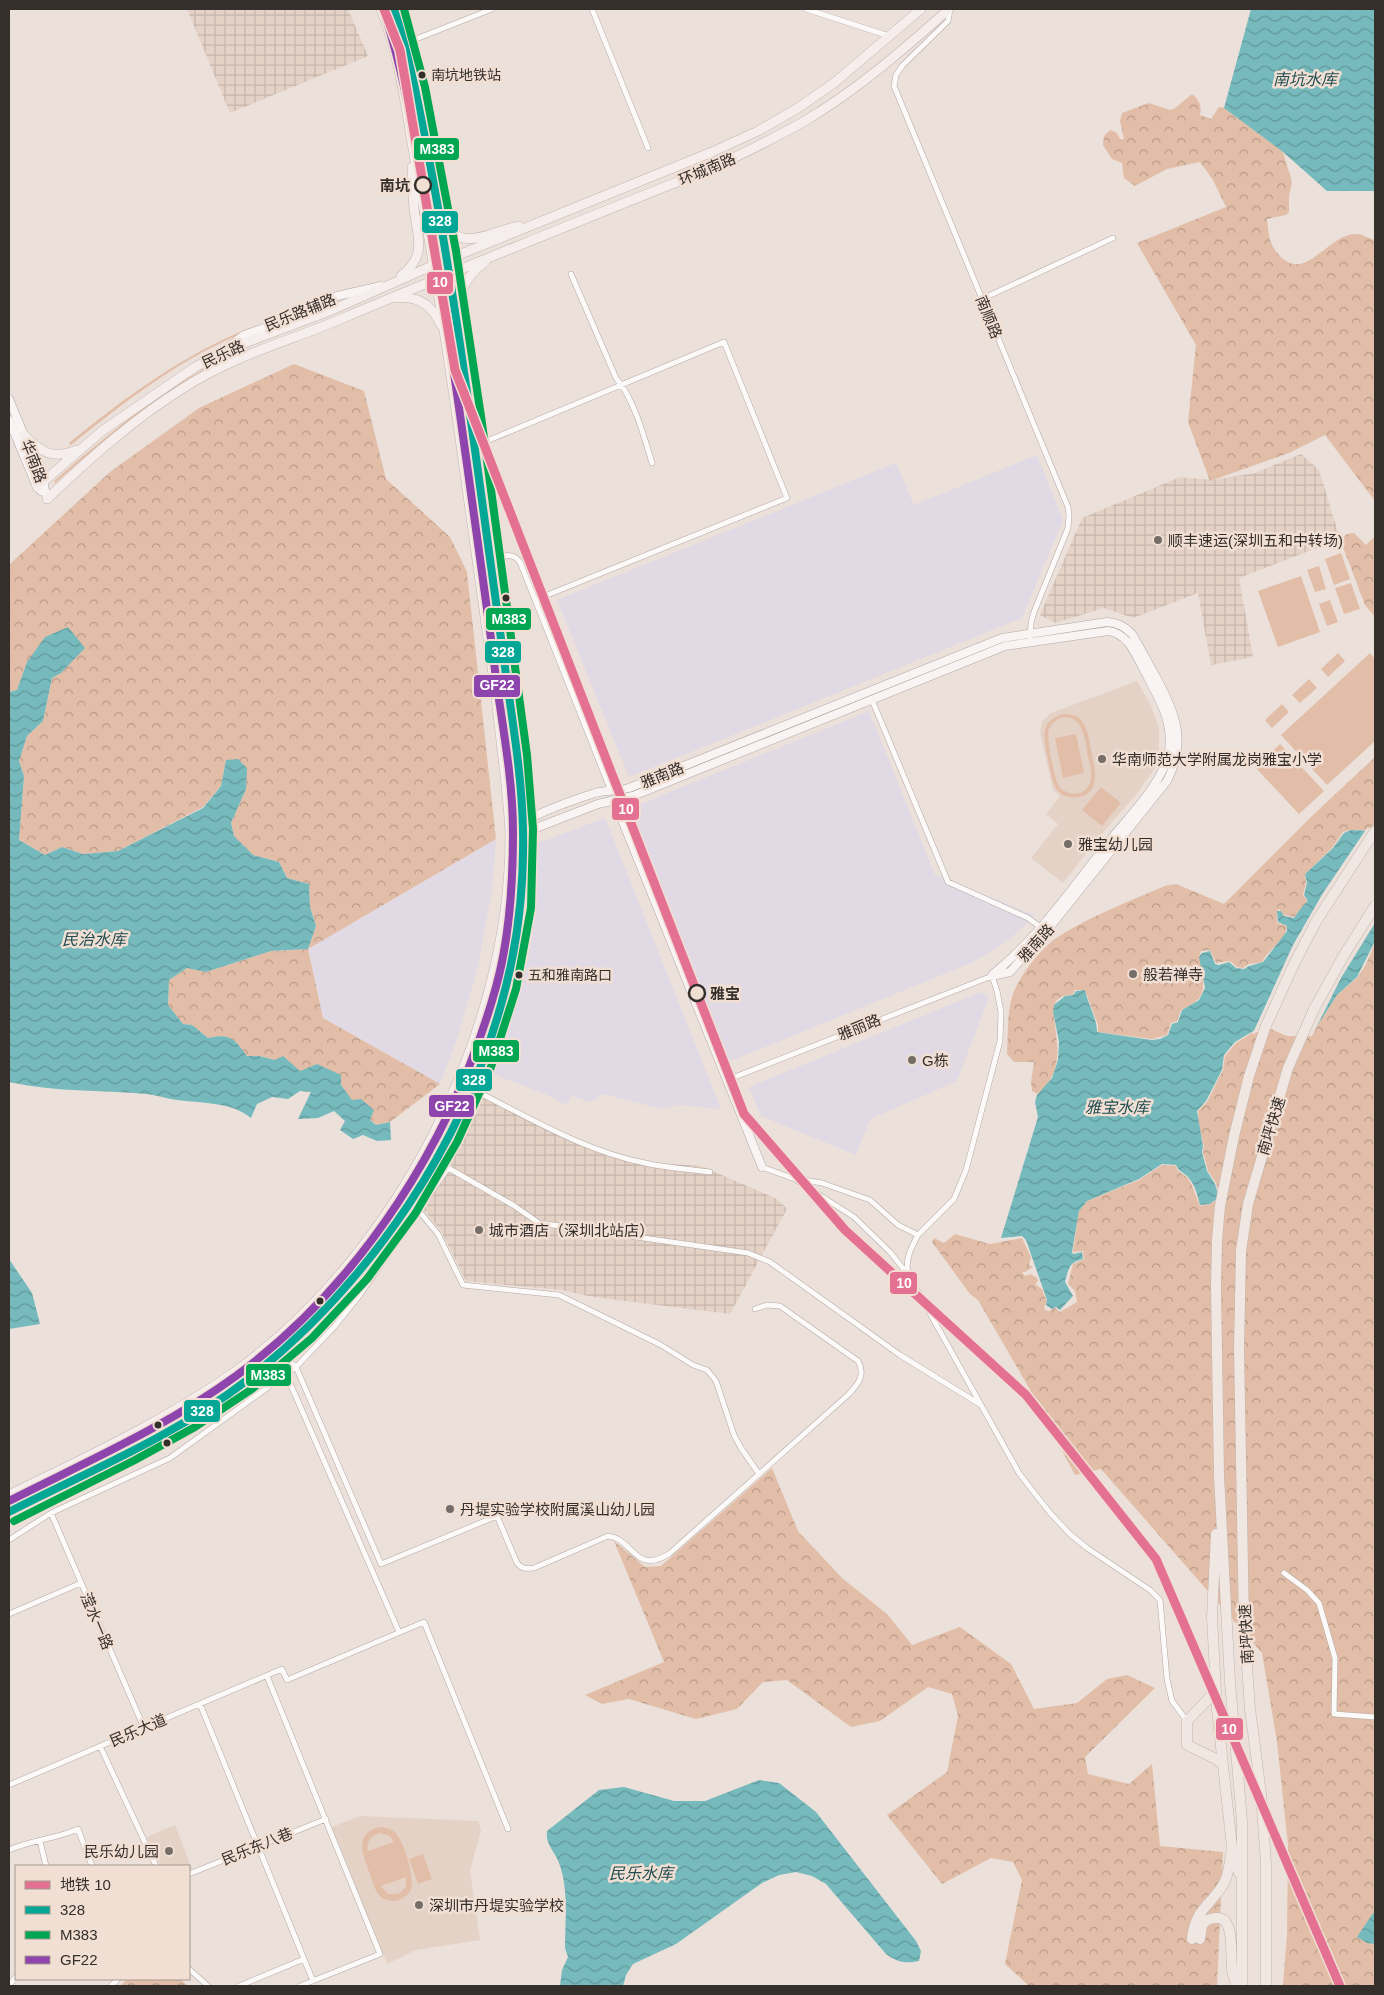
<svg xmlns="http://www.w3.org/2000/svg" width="1384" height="1995" font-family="Helvetica,'Noto Sans SC',sans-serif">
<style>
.commercial{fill:#e1dae4}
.industrial{fill:url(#industrial-grid)}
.built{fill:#e5d2c7}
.grass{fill:#e2bea8;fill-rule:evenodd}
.forest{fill:url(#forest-crowns)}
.water{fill:url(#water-waves)}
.pier{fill:#ebe0da}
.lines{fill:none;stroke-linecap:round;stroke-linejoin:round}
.street-casing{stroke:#b1a8a4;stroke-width:6}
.secondary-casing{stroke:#b1a8a4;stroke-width:9}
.primary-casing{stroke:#c2b4ae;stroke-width:10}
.highway-casing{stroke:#c2b4ae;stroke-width:11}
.street{stroke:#fcfaf9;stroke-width:5}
.secondary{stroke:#f9f4f3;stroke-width:8}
.primary{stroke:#f5eeec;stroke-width:9}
.highway{stroke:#f0e7e2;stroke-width:10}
.bus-1-casing{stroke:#f1dfd4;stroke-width:11}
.bus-2-casing{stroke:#f1dfd4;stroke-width:11}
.bus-3-casing{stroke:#f1dfd4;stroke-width:11}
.bus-1{stroke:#04a796;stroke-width:8}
.bus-2{stroke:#00a651;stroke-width:8}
.bus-3{stroke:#8e44ad;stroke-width:8}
.metro-1-casing{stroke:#f1dfd4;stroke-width:12}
.metro-1{stroke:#e47092;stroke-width:9}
.bus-dot{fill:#352f2b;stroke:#f1dfd4;stroke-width:2}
.stop-dot{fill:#f1dfd4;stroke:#352f2b;stroke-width:2.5}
.poi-dot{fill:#756d68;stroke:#f1dfd4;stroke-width:2}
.labels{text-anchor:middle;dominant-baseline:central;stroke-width:5;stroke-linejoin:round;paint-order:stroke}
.bus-label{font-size:14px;fill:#352f2b;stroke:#f1dfd4;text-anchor:start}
.street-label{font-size:15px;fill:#352f2b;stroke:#f1dfd4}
.stop-label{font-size:15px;font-weight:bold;fill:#352f2b;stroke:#f1dfd4;text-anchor:end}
.poi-label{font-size:15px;fill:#352f2b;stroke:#f1dfd4;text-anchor:start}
.water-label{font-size:16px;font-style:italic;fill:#204d50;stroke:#f1dfd4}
.line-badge{stroke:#f1dfd4;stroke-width:2}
.badge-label{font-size:14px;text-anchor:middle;font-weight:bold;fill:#fff}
</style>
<defs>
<pattern id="industrial-grid" width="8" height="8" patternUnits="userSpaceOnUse" patternTransform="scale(1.25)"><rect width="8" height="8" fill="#e5d2c7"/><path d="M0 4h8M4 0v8" fill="none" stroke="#c5b5ab"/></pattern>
<pattern id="forest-crowns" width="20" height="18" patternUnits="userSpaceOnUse" patternTransform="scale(1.25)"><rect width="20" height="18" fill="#e2bea8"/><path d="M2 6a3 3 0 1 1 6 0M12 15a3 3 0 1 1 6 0" fill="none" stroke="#b89b89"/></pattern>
<pattern id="water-waves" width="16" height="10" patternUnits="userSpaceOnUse" patternTransform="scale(1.25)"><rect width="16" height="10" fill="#76babd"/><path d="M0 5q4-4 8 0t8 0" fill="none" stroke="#62989a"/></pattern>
</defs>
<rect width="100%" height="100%" fill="#ebe0da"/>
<path class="commercial" d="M1037 455 1063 520 1022 618 629 777 557 600 896 463 914 505Z
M869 711 935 875 1035 915 1018 932 997 948 971 963 728 1062 633 819 636 806Z
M605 818 721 1109 678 1105 662 1109 603 1094 590 1102 572 1096 566 1105 545 1094 490 1073 513 1015 529 954 536 910 538 843Z
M496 839 492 889 479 962 458 1036 440 1084 323 1018 308 949Z
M981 992 989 997 957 1081 870 1119 856 1155 761 1116 749 1087Z"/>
<path class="industrial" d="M187 9H348L368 56 230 113Z
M1301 454 1319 470 1340 539 1239 578 1253 657 1211 665 1198 593 1133 618 1104 608 1055 623 1040 615 1082 518 1180 477 1212 480 1255 473Z
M481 1096 627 1161 701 1166 777 1199 787 1209 730 1314 593 1297 561 1290 466 1281 441 1231 424 1210 452 1165 445 1160Z"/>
<path class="built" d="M1137 681 1151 706 1159 728V749L1154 769 1136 795 1105 830 1063 883 1031 858 1058 824 1046 814 1060 796 1053 790 1040 732 1042 721 1051 713Z
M360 1816 478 1821 481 1830 470 1871 480 1940 416 1950 387 1964 332 1827Z
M175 1825 192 1869 189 1870V1866H160L147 1837Z"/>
<path class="grass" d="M250 328 251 330C184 355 126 401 71 445L69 443C124 398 184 354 250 328Z
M239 352 240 353C170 381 111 435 55 483L54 481C111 432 169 382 239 352Z
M1341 553 1350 579 1334 585 1325 559Z
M1319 566 1326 589 1315 592 1307 570Z
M1301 576 1320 632 1278 647 1258 591Z
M1351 583 1360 609 1344 614 1335 588Z
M1330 600 1338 622 1327 626 1319 604Z
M1338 653 1345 661 1328 677 1321 669Z
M1370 653 1375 659V741L1327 785 1281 735Z
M1309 679 1317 688 1300 703 1292 695Z
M1282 704 1289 712 1272 728 1265 720Z
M1064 714C1071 714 1077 715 1081 720 1088 728 1089 740 1091 749 1094 766 1103 793 1078 797 1070 799 1062 796 1057 790 1052 783 1051 772 1049 764 1045 744 1036 720 1064 714ZM1060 718C1083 713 1085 739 1088 756 1089 763 1092 771 1091 779 1090 785 1086 791 1080 793 1072 795 1063 792 1059 786 1054 778 1046 737 1049 729 1051 724 1055 721 1060 718Z
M1076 734 1084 773 1063 778 1055 738Z
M1280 744 1324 791 1299 814 1255 767Z
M1101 787 1121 803 1102 826 1082 810Z
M380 1827C385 1827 391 1829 395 1832 404 1841 415 1878 411 1890 404 1901 388 1906 378 1894 374 1888 372 1879 369 1872 363 1854 353 1833 380 1827ZM380 1833 390 1836 394 1842 368 1851C366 1842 371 1835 380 1833ZM406 1877V1887L398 1894H388L381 1886Z
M423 1854 432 1879 418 1884 409 1859Z"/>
<path class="forest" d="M1192 94C1199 99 1202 106 1200 115L1211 119 1219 107 1224 108 1283 152 1292 182 1289 196V212L1286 215 1267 219C1269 236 1269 246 1282 258 1307 281 1329 233 1357 234 1363 234 1369 239 1375 240V501L1325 435 1289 453 1210 481 1188 422 1196 345 1137 243 1226 207 1213 180 1200 162 1167 169 1135 186 1124 178 1122 163 1112 159 1103 145 1104 136 1110 130 1117 133 1120 139H1124L1120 121 1122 113 1149 103 1170 110 1174 109Z
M294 364 364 391 386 479 450 537 467 572 496 839 308 949 323 1018 440 1084 390 1122 376 1125 352 1101 341 1085 300 1071 275 1060 259 1056H247C234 1038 230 1033 208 1038L192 1025 183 1024 168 1005 169 980 187 968 206 972 271 951 308 949 316 926 310 907 309 884 287 878 279 862 253 855 234 837 231 823 246 789 226 760 221 786 203 807 118 851 83 854 62 847 45 855 19 840 24 776 19 761 27 736 43 721 52 678 61 673 27 662 17 690 9 692V565L110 472 199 408Z
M1354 533 1366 545 1375 536V617L1365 605 1340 539 1347 534Z
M1375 757V838L1371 830H1350L1343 832 1332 848 1305 874 1306 883 1303 895 1308 901 1294 917 1284 915 1279 909 1277 911V923L1287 926C1285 942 1268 949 1262 962L1249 964 1243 968 1237 967 1230 961 1216 963 1210 950 1201 951C1198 958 1201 961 1202 967 1204 992 1206 998 1181 1010L1177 1021 1171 1023 1167 1035 1152 1039 1098 1032V1025L1085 990H1075L1073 994C1067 996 1063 995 1058 999 1043 1013 1077 1064 1037 1094L1032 1091 1031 1082 1034 1062H1014L1007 1054C1008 1036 1007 1014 1012 997 1018 977 1043 945 1061 935 1093 915 1130 901 1165 886L1176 884 1224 904 1312 816Z
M1375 943V1986H1283L1287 1934 1288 1845 1277 1742 1262 1653 1101 1469 1075 1475 1029 1388 978 1300 970 1294 932 1242 934 1238 944 1243 955 1234 990 1244 1022 1238 1031 1257 1029 1265 1033 1267 1025 1272H1022L1025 1276 1031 1274 1037 1278 1038 1281 1035 1284 1042 1289 1047 1302 1044 1307 1045 1310 1048 1311 1055 1308 1060 1312 1077 1302 1075 1291 1068 1284 1073 1264 1084 1259 1083 1251 1073 1252V1250L1079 1211 1087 1201 1139 1180 1162 1165 1176 1166 1178 1171 1188 1178 1191 1183 1200 1206 1210 1204 1220 1198 1216 1183 1208 1171 1203 1152 1204 1146 1199 1127 1198 1111 1207 1102 1223 1070 1225 1056 1236 1043 1266 1024 1312 1034 1337 995 1358 977 1366 964Z
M772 1468 798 1531 842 1578 887 1614 912 1645 960 1627 1011 1664 1034 1709 1077 1703 1107 1679 1127 1675 1155 1688 1085 1757 1088 1774 1129 1784 1152 1764 1160 1846 1223 1852 1217 1986H1029L1005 1964 1022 1880 1013 1862 991 1858 942 1884 887 1815 947 1772 958 1716 952 1694 928 1687 880 1721 851 1727 787 1680 763 1682 737 1709 696 1719 629 1699 602 1704 585 1695 664 1662 614 1541 645 1567 661 1566Z
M127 1979H180L188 1986H120Z"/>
<path class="water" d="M1251 9H1375V191H1327L1283 152 1224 108Z
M68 627 85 648 61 673 52 678 43 721 27 736 19 761 24 776 19 840 45 855 62 847 83 854 118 851 203 808 221 786 226 760 238 759 247 768 246 789 231 823 234 836 253 855 279 862 287 878 309 884 310 907 316 926 308 949 271 951 206 972 187 968 169 980 168 1005 183 1024 192 1025 208 1038C230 1033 234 1038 247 1056H259L275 1060 283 1056 300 1071 317 1064 341 1075V1085L352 1100 361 1099 374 1110 370 1120 376 1125 390 1122 391 1140 377 1141 363 1135 353 1139 340 1130 345 1121 334 1111 318 1118 298 1119 311 1092 300 1091 288 1099 272 1097 257 1104 251 1118C232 1102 201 1103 177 1100 167 1099 157 1095 147 1094 101 1090 54 1092 9 1082V692L17 690 27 662 45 637Z
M1351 830 1371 831 1375 838V941L1357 977 1337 995 1312 1034 1265 1024 1235 1042 1224 1055 1222 1070 1206 1101 1197 1111 1203 1146 1202 1152 1207 1171 1215 1184 1219 1197 1210 1204 1200 1205C1198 1197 1195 1184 1188 1177 1183 1172 1179 1172 1176 1165L1162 1164 1139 1179 1087 1201 1079 1211 1072 1252 1073 1254 1082 1252 1083 1259C1069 1262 1068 1270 1065 1282L1073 1296 1060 1310 1056 1307 1052 1309 1046 1305 1047 1300 1026 1240 1022 1236 1001 1238 1038 1117 1035 1102 1037 1095 1052 1078 1058 1060 1059 1042 1053 1011 1054 1005 1065 996 1073 995 1076 991 1085 990C1088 1005 1097 1018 1097 1032L1152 1040 1160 1039 1168 1035 1172 1024 1178 1022 1182 1010 1199 1000 1205 988 1199 957 1202 953 1210 951 1215 964 1219 965 1229 962 1236 968 1244 969 1249 966 1263 962 1287 931V926L1278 922 1277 911H1281L1284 916 1294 918C1298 912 1303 905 1308 901L1304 895 1307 883 1305 874 1333 848 1344 833Z
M9 1259 32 1293 40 1324 9 1329Z
M759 1780 779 1783 816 1812 916 1941 921 1951 919 1961C905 1964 897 1962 886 1954L826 1884 812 1876 796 1872 779 1875 762 1883 676 1944 633 1964 626 1975 623 1986H560L562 1970 568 1957 565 1948C565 1921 569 1889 559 1863 555 1852 545 1844 547 1831L599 1790 624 1787 674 1801H705Z
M1373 1913 1375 1914V1944L1367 1943 1357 1937Z"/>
<path class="pier" d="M1367 828H1371L1375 836V923L1341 978 1312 1036H1287L1266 1027 1252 1035 1293 945 1323 893Z"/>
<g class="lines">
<defs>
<path id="street" d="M592 9 648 148
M806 9 889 36
M950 9 948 21 902 66 896 75 894 86 1068 507 1069 515 1068 528 1034 612 1031 623 1030 643
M416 39 492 9
M571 274 616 378C634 399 644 436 652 463
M982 299 1113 238
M475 446 724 342 787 498 535 600
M490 558C501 556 513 552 520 562L611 791
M872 700 948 882 1028 918 1043 929
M727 1080 992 976 997 991 1001 1012 1000 1041 966 1170 954 1199 918 1235
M472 1089C528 1117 584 1151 645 1163 666 1168 688 1169 710 1172
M436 1161 513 1205 539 1223 748 1253 770 1262 900 1355 981 1405
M762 1167 792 1178 822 1183 870 1200 898 1225 918 1235C911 1248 905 1259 908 1274L1019 1473 1032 1490 1051 1514 1071 1535 1087 1548 1150 1590 1160 1600 1167 1679 1172 1701 1187 1721
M796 1180 854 1217 890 1252 906 1272
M419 1211 438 1234 463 1285 559 1295 661 1345 693 1365 707 1370 716 1381 734 1435 741 1448 759 1474
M270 1343 280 1354 286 1374 399 1632
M280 1354 296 1367 381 1564 497 1516 517 1563C522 1569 526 1569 534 1568L608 1536C634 1539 634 1575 669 1554L849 1394C858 1384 866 1375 858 1361L780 1306 767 1305 755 1309
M51 1513 144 1728
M9 1540 51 1513 170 1458 296 1367 335 1326 359 1296 448 1168
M1284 1573 1307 1590 1319 1603 1335 1658 1334 1714 1375 1717
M9 1614 81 1583
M267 1676 380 1954 300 1986
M200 1704 313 1981
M100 1746 156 1866
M9 1785 282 1669 287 1680 424 1622 508 1829
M40 1841 46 1866
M9 1850C31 1840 56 1839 78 1829L92 1866
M189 1874 326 1819
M189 1969 208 1986
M9 1985 16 1977
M111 1986 118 1979
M239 1986 304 1959"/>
<path id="secondary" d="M222 352 244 335 292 318 337 296 381 286
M9 399 43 481 47 499
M9 420 37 487 41 491
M614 800 762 1167
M510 830C532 815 570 801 595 793 607 790 618 791 629 788L1002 638 1107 622C1118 623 1124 626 1132 634 1141 649 1149 664 1157 679 1176 714 1187 742 1167 781L1046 932 1010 972 992 976
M510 830 523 833 598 804 633 796 1005 646 1108 631C1129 633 1137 658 1146 674 1160 700 1175 725 1168 756 1161 784 1128 818 1110 840 1074 886 1039 937 993 974"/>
<path id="primary" d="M442 220C461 255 490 231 519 226
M401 276C427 256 418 238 414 209 413 195 412 181 412 167
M396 298C418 295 432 305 441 325
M456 309C457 291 471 272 485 262
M24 435C41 452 52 460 77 450
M37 487 102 431 195 367 242 344 332 310 434 265 712 152 758 131 798 108 834 83 921 9
M47 499C90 458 135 418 185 387 233 356 289 341 341 319 466 266 592 216 717 166 746 152 775 138 803 122 856 91 903 50 949 9
M9 1495C86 1457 165 1421 236 1371 397 1254 510 1035 510 836 510 818 507 801 506 784 502 750 498 715 494 681 484 610 474 538 464 467 450 364 434 262 415 160 406 109 400 57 381 9
M9 1512C89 1470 174 1435 246 1381 407 1260 533 1035 523 830 521 780 514 731 507 682 499 621 490 560 482 500 467 390 452 280 431 171 421 116 412 61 394 9"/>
<path id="highway" d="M1216 1534 1212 1617 1217 1710 1232 1847 1239 1873
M1216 1691 1187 1721V1745L1216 1759 1223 1765
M1192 1939C1195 1907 1213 1905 1225 1881 1229 1872 1230 1862 1231 1853
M1200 1939 1202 1925 1207 1920C1240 1907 1228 1958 1233 1975 1234 1979 1236 1983 1238 1986
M1242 1986V1821L1230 1682 1219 1476 1216 1287 1217 1240 1220 1206 1234 1136 1249 1076 1265 1028 1294 964 1317 920 1375 831
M1266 1986V1864L1261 1793 1250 1709 1244 1624 1239 1349 1241 1251 1248 1204 1288 1068 1314 1009 1344 955 1375 906"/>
</defs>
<use href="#street" class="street-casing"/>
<use href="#secondary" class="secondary-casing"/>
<use href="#primary" class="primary-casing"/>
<use href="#highway" class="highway-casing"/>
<use href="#street" class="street"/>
<use href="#secondary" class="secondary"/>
<use href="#primary" class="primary"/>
<use href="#highway" class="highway"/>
<defs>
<path id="bus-1" d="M9 1512C89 1471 175 1436 246 1381 371 1283 468 1140 506 986 519 935 524 882 523 830 522 780 514 731 507 682 499 624 491 566 483 508 468 398 453 289 433 180 422 122 412 65 394 9"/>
<path id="bus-2" d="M14 1521 135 1460 195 1427 252 1389 312 1338 367 1279 415 1214 457 1142 491 1067 516 989 531 908 533 829 527 755 481 416 456 251 425 87 404 9"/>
<path id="bus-3" d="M9 1501C86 1462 166 1427 236 1376 363 1282 454 1138 496 987 510 937 513 884 513 832 513 784 504 734 497 686 490 629 482 572 474 515 459 406 444 297 424 189 413 130 403 70 384 12"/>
</defs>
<use href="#bus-1" class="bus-1-casing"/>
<use href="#bus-2" class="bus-2-casing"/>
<use href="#bus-3" class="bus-3-casing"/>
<use href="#bus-1" class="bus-1"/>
<use href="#bus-2" class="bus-2"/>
<use href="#bus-3" class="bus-3"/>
<defs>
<path id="metro-1" d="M384 9 400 50 455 370 744 1114 845 1230 1026 1395 1156 1559 1340 1986"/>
</defs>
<use href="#metro-1" class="metro-1-casing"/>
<use href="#metro-1" class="metro-1"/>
</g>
<g class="bus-dot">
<circle cx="422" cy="75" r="4.5"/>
<circle cx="506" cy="598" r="4.5"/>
<circle cx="519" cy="975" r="4.5"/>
<circle cx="320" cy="1301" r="4.5"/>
<circle cx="158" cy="1425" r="4.5"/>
<circle cx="167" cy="1443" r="4.5"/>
</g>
<g class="stop-dot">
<circle cx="423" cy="185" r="8"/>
<circle cx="697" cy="993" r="8"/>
</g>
<g class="poi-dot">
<circle cx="1158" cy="540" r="5"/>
<circle cx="1102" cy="759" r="5"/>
<circle cx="1068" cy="844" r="5"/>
<circle cx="1133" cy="974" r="5"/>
<circle cx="912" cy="1060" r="5"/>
<circle cx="479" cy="1230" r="5"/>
<circle cx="450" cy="1509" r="5"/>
<circle cx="169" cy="1851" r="5"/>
<circle cx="419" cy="1905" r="5"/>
</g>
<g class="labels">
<g class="bus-label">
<text x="431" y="75">南坑地铁站</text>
<text x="528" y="975">五和雅南路口</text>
</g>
<g class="street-label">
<text transform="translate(707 169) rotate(-23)">环城南路</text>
<text transform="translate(300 312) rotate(-22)">民乐路辅路</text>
<text transform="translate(989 317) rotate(68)">南顺路</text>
<text transform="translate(223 354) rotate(-25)">民乐路</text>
<text transform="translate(34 461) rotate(69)">华南路</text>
<text transform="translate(662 775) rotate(-22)">雅南路</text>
<text transform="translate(1036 943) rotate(-48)">雅南路</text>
<text transform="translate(859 1027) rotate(-22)">雅丽路</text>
<text transform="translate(1271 1126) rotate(-73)">南坪快速</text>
<text transform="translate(97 1621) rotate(67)">滢水一路</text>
<text transform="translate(1246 1634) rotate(-93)">南坪快速</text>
<text transform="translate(138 1730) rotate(-23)">民乐大道</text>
<text transform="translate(257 1846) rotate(-22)">民乐东八巷</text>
</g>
<g class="stop-label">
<text x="410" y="185">南坑</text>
<text x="710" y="993" text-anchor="start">雅宝</text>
</g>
<g class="poi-label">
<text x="1168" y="540">顺丰速运(深圳五和中转场)</text>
<text x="1112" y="759">华南师范大学附属龙岗雅宝小学</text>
<text x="1078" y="844">雅宝幼儿园</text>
<text x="1143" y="974">般若禅寺</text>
<text x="922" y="1060">G栋</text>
<text x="489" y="1230">城市酒店（深圳北站店）</text>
<text x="460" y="1509">丹堤实验学校附属溪山幼儿园</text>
<text x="159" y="1851" text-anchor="end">民乐幼儿园</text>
<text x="429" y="1905">深圳市丹堤实验学校</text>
</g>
<g class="water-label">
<text x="1305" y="79">南坑水库</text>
<text x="94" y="939">民治水库</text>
<text x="1117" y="1107">雅宝水库</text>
<text x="641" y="1873">民乐水库</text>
</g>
</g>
<g class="line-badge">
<rect x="413" y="137" width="47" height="24" rx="5" fill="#00a651"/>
<rect x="421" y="210" width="38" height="24" rx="5" fill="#04a796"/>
<rect x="426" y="271" width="28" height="24" rx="5" fill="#e47092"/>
<rect x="485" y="607" width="47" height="24" rx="5" fill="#00a651"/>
<rect x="484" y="640" width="38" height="24" rx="5" fill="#04a796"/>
<rect x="473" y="674" width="48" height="24" rx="5" fill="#8e44ad"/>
<rect x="611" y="797" width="29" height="24" rx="5" fill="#e47092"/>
<rect x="472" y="1039" width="48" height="24" rx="5" fill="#00a651"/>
<rect x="455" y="1068" width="38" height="24" rx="5" fill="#04a796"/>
<rect x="428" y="1094" width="47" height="24" rx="5" fill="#8e44ad"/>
<rect x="889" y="1271" width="29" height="24" rx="5" fill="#e47092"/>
<rect x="245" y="1363" width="47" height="24" rx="5" fill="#00a651"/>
<rect x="183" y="1399" width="38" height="24" rx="5" fill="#04a796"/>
<rect x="1215" y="1717" width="29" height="24" rx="5" fill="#e47092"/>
</g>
<g class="badge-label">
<text x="437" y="154">M383</text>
<text x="440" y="226">328</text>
<text x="440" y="287">10</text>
<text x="509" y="624">M383</text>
<text x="503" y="657">328</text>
<text x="497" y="690">GF22</text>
<text x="626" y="814">10</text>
<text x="496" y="1056">M383</text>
<text x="474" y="1085">328</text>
<text x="452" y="1111">GF22</text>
<text x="904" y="1288">10</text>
<text x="268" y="1380">M383</text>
<text x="202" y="1416">328</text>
<text x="1229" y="1734">10</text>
</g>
<rect width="1384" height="1995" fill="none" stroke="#352f2b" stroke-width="20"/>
<rect x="15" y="1865" width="175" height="115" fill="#f1dfd4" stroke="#a69990"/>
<rect x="25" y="1881" width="25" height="8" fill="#e47092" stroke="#a69990"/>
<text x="60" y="1890" font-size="15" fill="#352f2b">地铁 10</text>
<rect x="25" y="1906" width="25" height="8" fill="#04a796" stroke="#a69990"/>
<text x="60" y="1915" font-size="15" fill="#352f2b">328</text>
<rect x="25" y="1931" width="25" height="8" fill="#00a651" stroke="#a69990"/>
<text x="60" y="1940" font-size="15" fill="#352f2b">M383</text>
<rect x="25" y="1956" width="25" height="8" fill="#8e44ad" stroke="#a69990"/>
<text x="60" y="1965" font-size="15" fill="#352f2b">GF22</text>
</svg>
